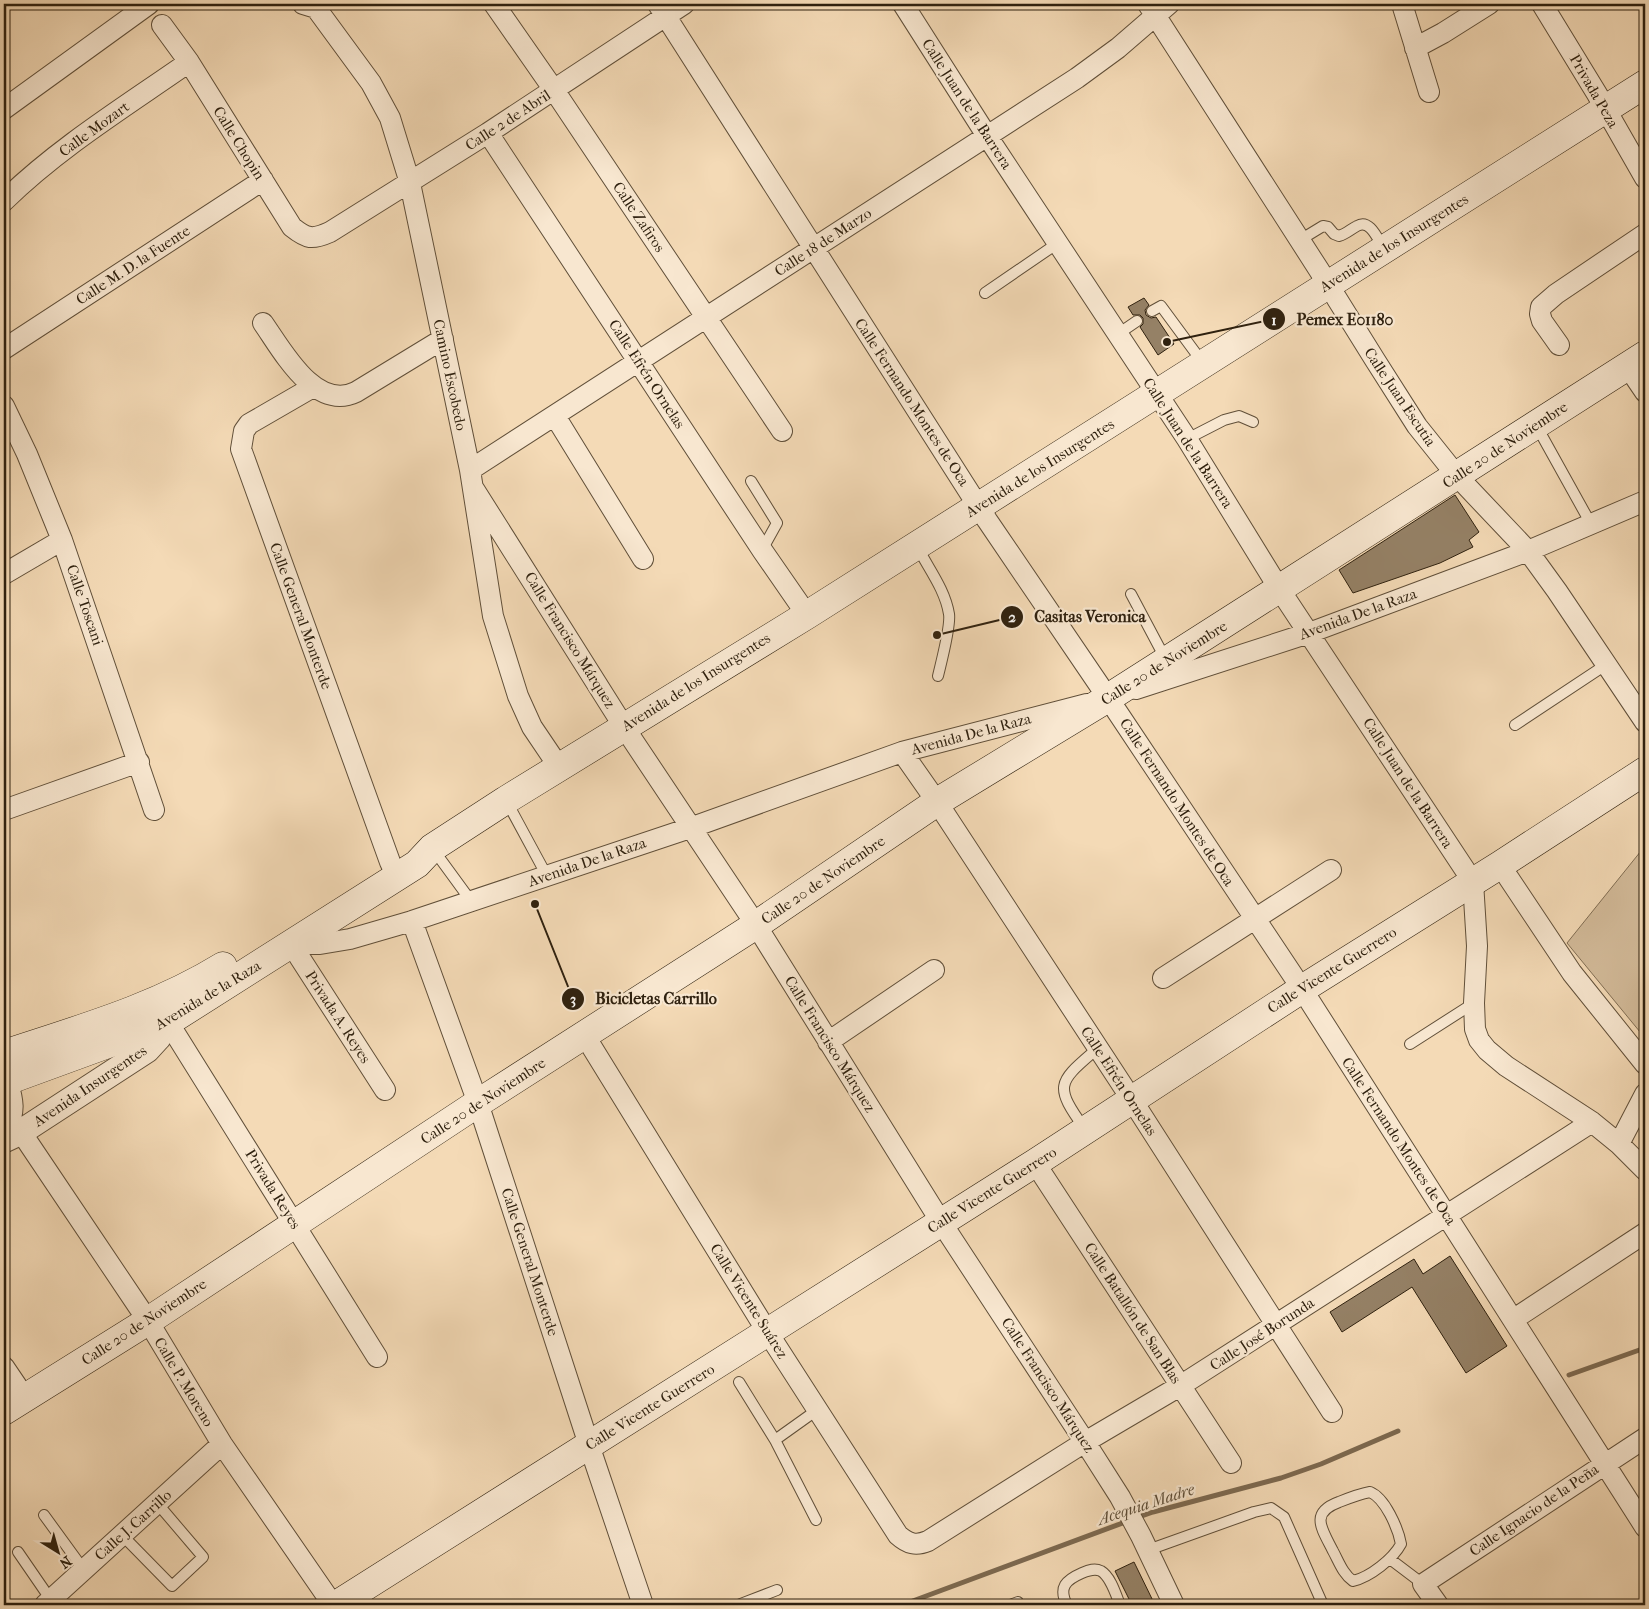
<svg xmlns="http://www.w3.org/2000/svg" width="1649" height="1609" font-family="'IM FELL French Canon',serif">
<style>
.green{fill:#d3bb9a;stroke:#816e54}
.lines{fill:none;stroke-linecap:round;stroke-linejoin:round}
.stream{stroke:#7d6a51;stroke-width:5}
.building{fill:#958166;stroke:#2f210f}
.service-casing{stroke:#604f39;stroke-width:12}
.minor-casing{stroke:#604f39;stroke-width:22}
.tertiary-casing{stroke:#604f39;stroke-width:27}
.secondary-casing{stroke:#2f210f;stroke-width:29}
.service{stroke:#f8e7d0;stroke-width:10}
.minor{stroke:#f8e7d0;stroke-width:20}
.tertiary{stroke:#f8e7d0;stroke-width:25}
.secondary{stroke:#f8e7d0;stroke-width:28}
.labels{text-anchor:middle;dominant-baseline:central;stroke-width:4.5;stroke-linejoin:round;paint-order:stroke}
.street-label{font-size:15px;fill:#2f210f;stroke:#f8e7d0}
.water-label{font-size:16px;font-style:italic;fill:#5c4c36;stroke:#f8e7d0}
.leader{fill:none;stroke:#2f210f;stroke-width:2}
.callout-dot{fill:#2f210f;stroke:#f8e7d0;stroke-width:2}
.mark-label{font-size:15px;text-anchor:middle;font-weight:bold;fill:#fff}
.callout-label{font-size:16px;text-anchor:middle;font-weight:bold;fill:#2f210f;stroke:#f8e7d0;stroke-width:4.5;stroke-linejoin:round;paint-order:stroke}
</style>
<rect width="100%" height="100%" fill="#f4dab6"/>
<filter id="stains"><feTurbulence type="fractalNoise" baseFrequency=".004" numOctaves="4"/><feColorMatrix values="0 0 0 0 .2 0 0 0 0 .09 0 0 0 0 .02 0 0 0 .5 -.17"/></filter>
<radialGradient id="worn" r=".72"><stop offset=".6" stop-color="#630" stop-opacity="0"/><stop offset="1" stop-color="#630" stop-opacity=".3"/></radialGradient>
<path class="green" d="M1645 846V1038L1567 943Z"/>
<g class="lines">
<path class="stream" d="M1569 1375 1645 1348
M1136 1518 1153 1512 1281 1478 1321 1464 1398 1431
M902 1605 1128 1521"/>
</g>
<path class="building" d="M1144 298 1149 305 1145 310 1146 315 1151 318 1156 317 1174 344 1158 355 1140 327 1143 324V318L1140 315H1133L1128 307Z
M1455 495 1479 532 1469 540 1473 547 1440 563 1353 593 1339 570Z
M1450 1256 1507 1346 1466 1373 1412 1287 1342 1332 1330 1312 1414 1259 1423 1274Z
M1134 1562 1155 1605H1132L1115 1571Z"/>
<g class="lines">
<defs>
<path id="service" d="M1300 240 1323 226 1328 227 1334 234 1339 236C1346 234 1351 229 1357 226 1370 218 1378 240 1384 249
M985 293 1058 243
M1152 311 1161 306 1203 363
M1118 334 1137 321
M1536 425 1591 524
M1187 439 1224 420 1239 416 1253 422
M751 481 777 523 762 550
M917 546C928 568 945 589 949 614 951 626 941 663 938 676
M1131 594 1166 660
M1515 725 1607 664
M507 802 547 876
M433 849 471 901
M1410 1044 1474 1003
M1085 1129C1052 1084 1059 1082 1098 1048
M739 1382 775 1440
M1370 1492C1385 1498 1398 1528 1401 1544 1393 1559 1370 1577 1353 1581 1343 1574 1339 1562 1333 1551 1322 1529 1309 1513 1339 1502 1349 1498 1359 1494 1370 1492Z
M44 1515 84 1570
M816 1520 775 1440 817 1410
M122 1535 172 1586 203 1557 157 1503
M1148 1550 1254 1512 1271 1508 1284 1517 1323 1605
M18 1552 51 1600
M1390 1559 1423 1584
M738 1605 777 1590
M1010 1605 1018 1602
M1067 1605C1058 1587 1066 1580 1082 1573 1089 1570 1095 1568 1101 1571 1111 1577 1116 1595 1120 1605"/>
<path id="minor" d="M303 4 316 8 371 83 390 118 410 183 470 470 493 616 518 696 532 727 559 767
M494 4 554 90 782 431
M658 4 987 520 1108 698 1302 989 1645 1527
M903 4 987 136 1187 439 1280 590 1473 882 1477 946 1474 1003 1475 1029 1479 1040 1487 1050 1506 1066 1592 1122 1619 1144 1645 1170
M1148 4 1319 270 1375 360 1417 426 1457 476 1528 551 1557 591 1645 722
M1402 4 1429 92
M1542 4 1597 94 1645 178
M162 25 189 62 292 227C307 239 312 240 330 232L488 133 684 4
M1415 48 1443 33 1489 4
M4 109 149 4
M488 133 762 550 807 615
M4 201C58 148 126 106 189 62
M263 323C282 350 315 412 356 392L443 339
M1559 345 1542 321 1540 314 1541 307 1556 294 1645 234
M4 349 263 180
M1628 367 1645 392
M313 387 249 424 244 431 241 449 390 862 397 877
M4 406 27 454 62 540 154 810
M555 416 643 559
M470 470 1077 78 1118 48 1169 4
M474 489 624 727 756 925 941 1222 1085 1442 1120 1497 1141 1536 1174 1605
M4 574 62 540
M1136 689 1309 633 1528 551 1645 501
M902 752 937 802 1132 1100 1332 1412
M4 810 139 762
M1500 865 1572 973 1645 1064
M412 921 478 1103 589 1445 643 1605
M291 944H320L350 939 412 921 690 828 902 752 1087 704
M291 944 385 1090
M1163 978 1331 870
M168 1022 377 1357
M585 1036 768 1333 898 1535C908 1544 916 1546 928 1541L1085 1442 1180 1386 1592 1122
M828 1042 934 970
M21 1132 148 1321 222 1444 333 1605
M1619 1144 1645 1094
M1035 1163 1231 1463
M1514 1319 1645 1233
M4 1367 25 1398
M45 1605 222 1444
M1438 1605 1423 1584 1645 1438"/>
<path id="tertiary" d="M4 1130C13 1110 11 1102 5 1081
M4 1140 21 1132 147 1050 158 1038 168 1022"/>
<path id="secondary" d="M4 1054C79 1029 155 1008 223 966
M4 1082 168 1022 417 864 432 848 506 800 807 615 1645 84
M4 1411 148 1321 478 1103 756 925 937 802 1108 698 1645 355
M336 1605 1035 1163 1302 989 1500 865 1645 771"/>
</defs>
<use href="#service" class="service-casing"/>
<use href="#minor" class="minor-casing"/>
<use href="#tertiary" class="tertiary-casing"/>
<use href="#secondary" class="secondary-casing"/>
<use href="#service" class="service"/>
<use href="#minor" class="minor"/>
<use href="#tertiary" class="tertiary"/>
<use href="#secondary" class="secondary"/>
</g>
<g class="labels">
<g class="street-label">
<text transform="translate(1594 91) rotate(60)">Privada Peza</text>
<text transform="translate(967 104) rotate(57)">Calle Juan de la Barrera</text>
<text transform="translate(508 120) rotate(-33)">Calle 2 de Abril</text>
<text transform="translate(94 129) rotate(-36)">Calle Mozart</text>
<text transform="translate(239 143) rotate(58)">Calle Chopin</text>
<text transform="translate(639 217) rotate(56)">Calle Zafiros</text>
<text transform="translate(823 242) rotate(-33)">Calle 18 de Marzo</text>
<text transform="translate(1394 243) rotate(-32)">Avenida de los Insurgentes</text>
<text transform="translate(133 265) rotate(-33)">Calle M. D. la Fuente</text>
<text transform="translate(647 374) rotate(57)">Calle Efrén Ornelas</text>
<text transform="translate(450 375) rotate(78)">Camino Escobedo</text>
<text transform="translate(1400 397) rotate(56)">Calle Juan Escutia</text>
<text transform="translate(912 402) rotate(57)">Calle Fernando Montes de Oca</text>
<text transform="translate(1188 443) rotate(57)">Calle Juan de la Barrera</text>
<text transform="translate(1505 445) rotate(-33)">Calle 20 de Noviembre</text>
<text transform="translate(1040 468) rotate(-32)">Avenida de los Insurgentes</text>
<text transform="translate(85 605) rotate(71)">Calle Toscani</text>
<text transform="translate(1358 614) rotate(-20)">Avenida De la Raza</text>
<text transform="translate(301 616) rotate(70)">Calle General Monterde</text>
<text transform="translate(570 640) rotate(58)">Calle Francisco Márquez</text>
<text transform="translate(1164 663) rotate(-32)">Calle 20 de Noviembre</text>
<text transform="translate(696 682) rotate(-32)">Avenida de los Insurgentes</text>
<text transform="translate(971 734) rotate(-15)">Avenida De la Raza</text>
<text transform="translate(1408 783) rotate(57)">Calle Juan de la Barrera</text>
<text transform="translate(1177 802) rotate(57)">Calle Fernando Montes de Oca</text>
<text transform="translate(587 862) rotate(-19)">Avenida De la Raza</text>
<text transform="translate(823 880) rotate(-34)">Calle 20 de Noviembre</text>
<text transform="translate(1332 970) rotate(-32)">Calle Vicente Guerrero</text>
<text transform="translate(208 995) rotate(-31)">Avenida de la Raza</text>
<text transform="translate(338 1017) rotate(57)">Privada A. Reyes</text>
<text transform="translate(830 1044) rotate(58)">Calle Francisco Márquez</text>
<text transform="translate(1119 1081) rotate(57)">Calle Efrén Ornelas</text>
<text transform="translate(90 1086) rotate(-34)">Avenida Insurgentes</text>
<text transform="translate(483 1101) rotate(-33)">Calle 20 de Noviembre</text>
<text transform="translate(1399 1141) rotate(57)">Calle Fernando Montes de Oca</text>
<text transform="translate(273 1189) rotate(58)">Privada Reyes</text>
<text transform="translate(992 1190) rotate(-32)">Calle Vicente Guerrero</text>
<text transform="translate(530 1262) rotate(72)">Calle General Monterde</text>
<text transform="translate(749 1301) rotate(58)">Calle Vicente Suárez</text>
<text transform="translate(1133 1313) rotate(57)">Calle Batallón de San Blas</text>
<text transform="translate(144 1322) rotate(-33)">Calle 20 de Noviembre</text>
<text transform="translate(1262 1334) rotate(-33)">Calle José Borunda</text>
<text transform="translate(184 1382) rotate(59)">Calle P. Moreno</text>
<text transform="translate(1048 1385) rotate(57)">Calle Francisco Márquez</text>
<text transform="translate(650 1407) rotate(-32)">Calle Vicente Guerrero</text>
<text transform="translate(1534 1510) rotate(-34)">Calle Ignacio de la Peña</text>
<text transform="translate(133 1525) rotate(-42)">Calle J. Carrillo</text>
</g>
<g class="water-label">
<text transform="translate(1146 1504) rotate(-18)">Acequia Madre</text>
</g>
</g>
<path class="leader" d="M1167 342L1274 319M937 635L1012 617M535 904L573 999"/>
<g class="callout-dot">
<circle cx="1167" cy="342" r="5"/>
<circle cx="937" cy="635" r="5"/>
<circle cx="535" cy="904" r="5"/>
<circle cx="1274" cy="319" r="12"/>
<circle cx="1012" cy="617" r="12"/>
<circle cx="573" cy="999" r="12"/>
</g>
<g class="mark-label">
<text x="1274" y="325">1</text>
<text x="1012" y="622">2</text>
<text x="573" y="1004">3</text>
</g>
<g class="callout-label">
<text x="1345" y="325">Pemex E01180</text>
<text x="1090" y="622">Casitas Veronica</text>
<text x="656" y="1004">Bicicletas Carrillo</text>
</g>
<rect width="1649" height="1609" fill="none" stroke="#f4dab6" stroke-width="20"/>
<rect x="5" y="5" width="1639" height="1599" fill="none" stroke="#2f210f" stroke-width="2.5"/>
<rect x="10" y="10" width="1629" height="1589" fill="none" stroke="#2f210f"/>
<g transform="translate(58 1552) rotate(143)" stroke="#f8e7d0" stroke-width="4" paint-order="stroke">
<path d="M0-4L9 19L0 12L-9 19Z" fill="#2f210f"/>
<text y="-8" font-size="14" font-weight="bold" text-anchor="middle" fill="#2f210f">N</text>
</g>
<rect width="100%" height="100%" filter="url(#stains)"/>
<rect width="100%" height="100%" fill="url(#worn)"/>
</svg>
